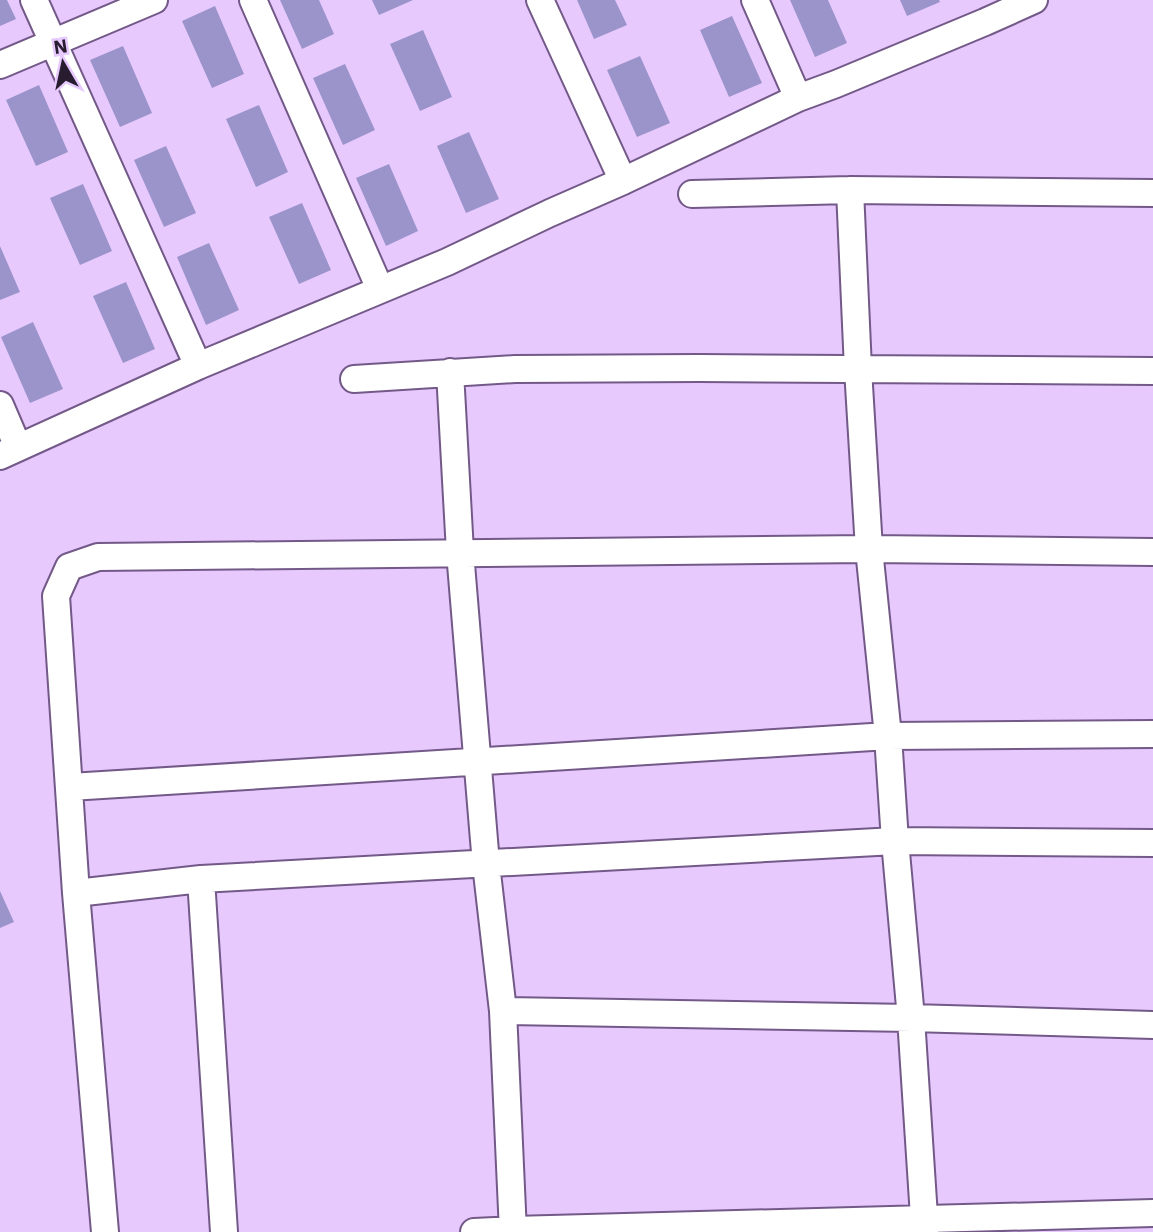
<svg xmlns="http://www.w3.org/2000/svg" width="1153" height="1232" font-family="'IBM Plex Sans',sans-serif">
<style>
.building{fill:#9b94ca}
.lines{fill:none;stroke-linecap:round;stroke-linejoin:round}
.minor-casing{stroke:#735987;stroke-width:30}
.minor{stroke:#fff;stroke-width:26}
</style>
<rect width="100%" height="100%" fill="#e7c9fe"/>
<path class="building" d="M0 0H7L16 19 0 26Z
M280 0H319L334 34 302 49Z
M372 0H413L379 15Z
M577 0H615L627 25 594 39Z
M790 0H828L847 43 815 57Z
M900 0H939L940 2 907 16Z
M215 6 244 74 212 88 182 21Z
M732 16 762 83 729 97 700 30Z
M423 30 452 97 420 111 390 44Z
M123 46 152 113 120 127 90 60Z
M640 56 670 123 637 137 607 70Z
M345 64 375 130 343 145 313 78Z
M39 85 68 152 36 166 6 100Z
M259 105 288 172 256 187 226 119Z
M469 132 499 199 466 213 437 146Z
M166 146 196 213 164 227 134 160Z
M389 164 418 231 386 246 356 178Z
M83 184 112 251 80 265 50 198Z
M302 203 331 270 299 284 269 217Z
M209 243 239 310 206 325 177 257Z
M0 246 20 292 0 300Z
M126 282 155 349 123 363 93 296Z
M33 322 63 389 30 403 1 337Z
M0 891 14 922 0 928Z"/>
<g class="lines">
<defs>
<path id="minor" d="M34 0 198 366
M253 0 380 289
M540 0 623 181
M755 0 798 98
M0 65 154 0
M850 190 858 369 869 549 888 736 895 841 911 1018 925 1232
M692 194 850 190 1153 193
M450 372 460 552 486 864 503 1011 513 1232
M354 379 515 369 699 368 1153 371
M0 405 18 447
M0 456 198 366 447 262 550 213 623 181 798 98 836 84 985 22 1034 0
M70 787 888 736 1153 734
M201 879 224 1232
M76 893 201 879 895 841 1153 843
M503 1011 911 1018 1153 1025
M105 1232 76 893 56 596 69 567 98 557 869 549 1153 552
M474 1232 513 1230 1153 1213"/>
</defs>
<use href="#minor" class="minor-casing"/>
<use href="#minor" class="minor"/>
</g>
<g transform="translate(63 63) rotate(351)" stroke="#e7c9fe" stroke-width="5" paint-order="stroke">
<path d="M0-5L12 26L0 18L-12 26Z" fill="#281d30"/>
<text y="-10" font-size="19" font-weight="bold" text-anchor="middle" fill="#281d30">N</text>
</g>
</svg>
